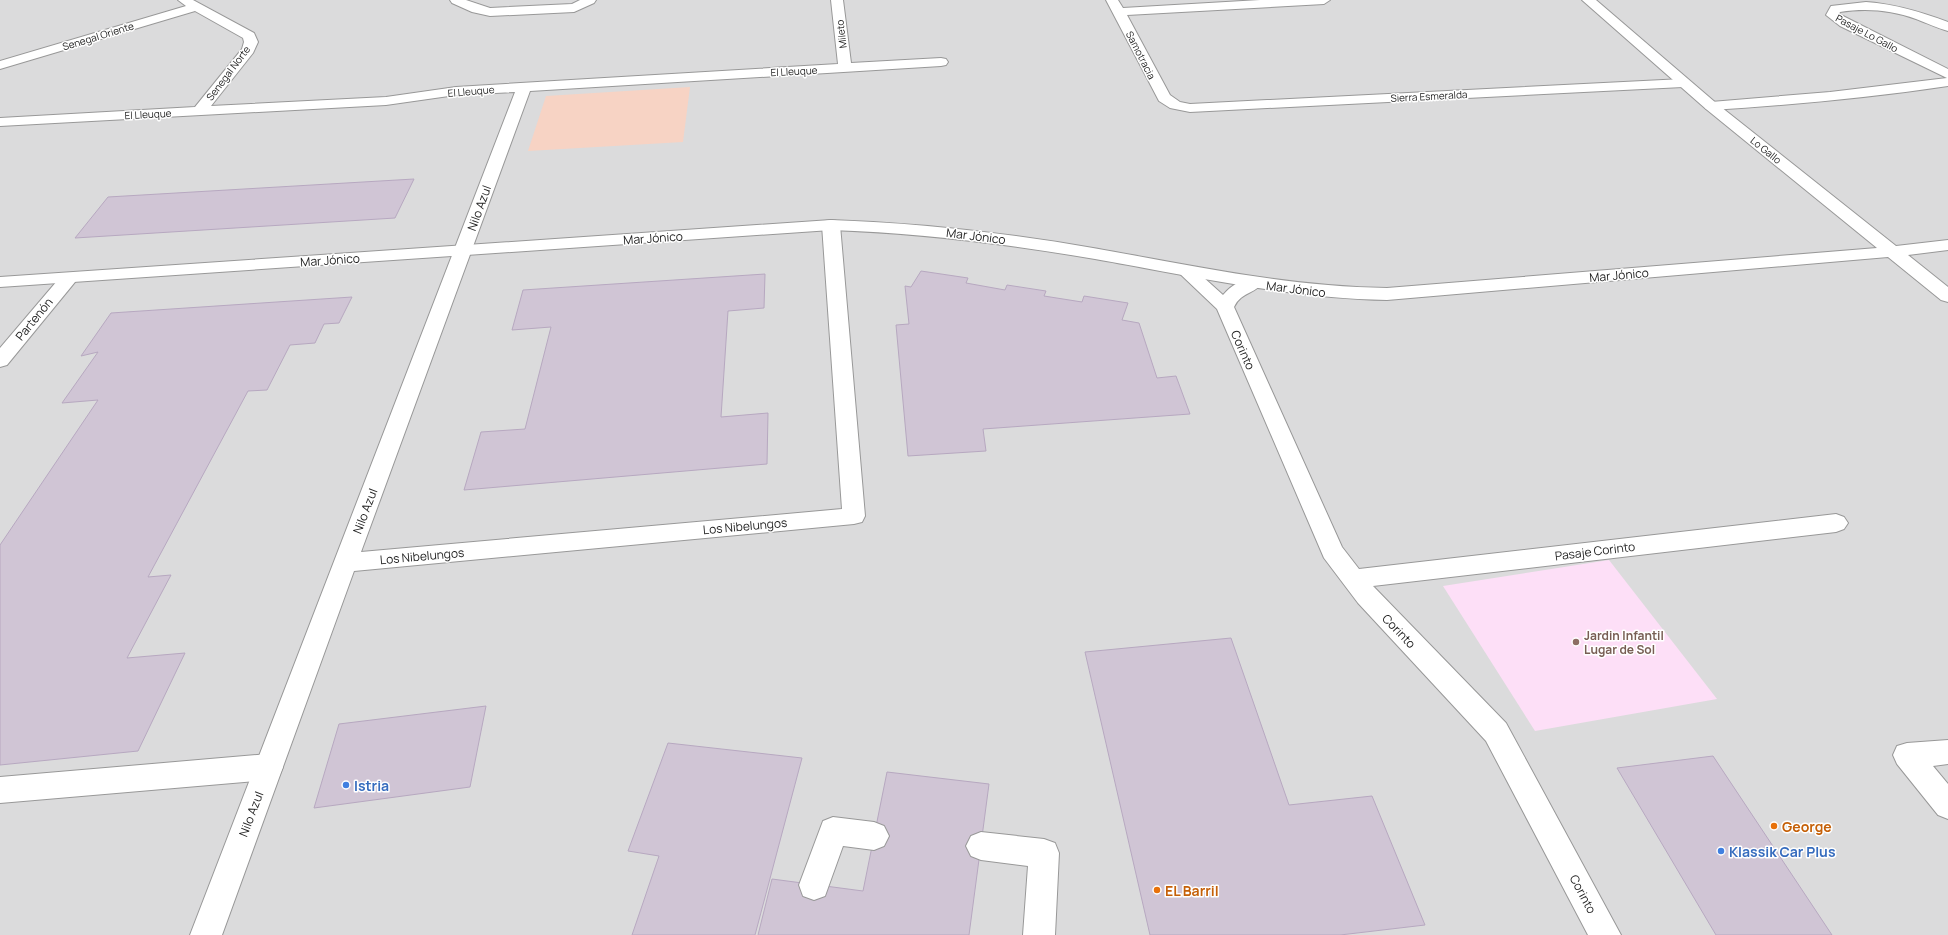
<svg xmlns="http://www.w3.org/2000/svg" width="1948" height="935" font-family="Manrope,sans-serif">
<style>
.residential{fill:#dbdbdc}
.education{fill:#fddff7}
.park{fill:#f7d3c4}
.building{fill:#d0c5d5;stroke:#b7a8c0}
.lines{fill:none;stroke-linecap:round;stroke-linejoin:round}
.service-casing{stroke:#989898;stroke-width:2}
.minor-casing{stroke:#989898;stroke-width:2}
.tertiary-casing{stroke:#989898;stroke-width:2}
.service{fill:#fff;fill-rule:evenodd}
.minor{fill:#fff;fill-rule:evenodd}
.tertiary{fill:#fff;fill-rule:evenodd}
.education-dot{fill:#8d6e63;stroke:#fff;stroke-width:1.5}
.shop-dot{fill:#3f7fe0;stroke:#fff;stroke-width:1.5}
.food-dot{fill:#e8710a;stroke:#fff;stroke-width:1.5}
.labels{text-anchor:middle;dominant-baseline:central;stroke-width:3;stroke-linejoin:round;paint-order:stroke}
.far-street-label{font-size:10px;fill:#1e1e1e;stroke:#fff}
.street-label{font-size:12px;fill:#1e1e1e;stroke:#fff}
.education-label{font-size:12px;font-weight:bold;fill:#785e54;stroke:#fff;text-anchor:start}
.near-shop-label{font-size:14px;font-weight:bold;fill:#366cbe;stroke:#fff;text-anchor:start}
.near-food-label{font-size:14px;font-weight:bold;fill:#c56008;stroke:#fff;text-anchor:start}
</style>
<rect width="100%" height="100%" fill="#ede5ef"/>
<path class="residential" d="M0 0H1948V935H0Z"/>
<path class="education" d="M1609 560 1717 699 1535 731 1443 586Z"/>
<path class="park" d="M690 87 683 142 528 151 546 96Z"/>
<path class="building" d="M414 179 395 218 75 238 108 197Z
M921 271 968 278 966 283 1005 290 1007 285 1046 291 1044 296 1082 302 1084 296 1128 303 1122 320 1139 323 1157 378 1176 376 1190 414 983 429 986 451 908 456 896 325 909 324 905 286 911 287Z
M765 274 764 308 728 311 721 417 768 413 767 464 464 490 481 432 525 429 551 327 512 330 523 290Z
M352 297 339 323 324 324 315 343 290 345 267 390 248 391 148 577 171 575 127 658 185 653 138 751 0 765V545L98 400 62 403 98 352 81 356 111 313Z
M1231 638 1289 805 1372 796 1425 925 1340 935H1150L1085 652Z
M486 706 470 787 314 808 339 724Z
M668 743 802 758 755 935H632L659 856 628 851Z
M1713 756 1832 935H1716L1617 768Z
M887 772 989 784 969 935H758L772 879 863 891Z"/>
<g class="lines">
<defs>
<path id="service" d="M1948 740V764L1933 766 1948 784V819L1938 815 1897 764 1893 755 1897 746 1907 743Z
M269 754 279 758 283 767 279 776 269 780 0 803V777Z
M833 817 874 822 884 826 889 836 884 846 874 850 843 846 825 896 814 900 803 896 799 885 823 821Z
M981 832 1044 839 1055 843 1059 853 1055 935H1023L1028 866 981 860 971 856 966 846 971 836Z"/>
<path id="minor" d="M178 0H193L254 33 258 42 253 53 211 106 386 97 456 87 838 64 831 0H843L851 63 941 58 946 59 948 62 946 65 941 66 530 91 361 552 842 509 822 225 825 221 831 220 837 221 840 225 865 516 862 522 854 524 354 571 222 935H190L515 92 456 95 386 105 0 126V118L195 107 242 49 244 42 243 38 195 11 0 69V61L186 6Z
M450 0H466L490 8 572 4 580 0H596L594 3 574 12 490 16 472 12 452 3Z
M1106 0H1118L1123 8 1260 0H1330L1324 4 1127 15 1170 95 1180 102 1190 104 1683 79 1688 80 1690 83 1688 86 1683 87 1190 112 1170 108 1159 101Z
M1866 2C1895 4 1921 12 1948 22V31C1937 28 1927 23 1916 19 1891 10 1866 8 1840 12L1839 14 1948 69V86C1869 98 1790 105 1711 110L1706 109 1704 106 1706 103 1711 102 1830 92 1947 78 1840 26 1826 15 1831 6Z
M1186 266 1192 267 1223 295C1231 285 1246 276 1259 279L1262 283C1255 294 1241 292 1234 307L1342 547 1359 569 1836 514 1844 517 1848 523 1844 529 1836 532 1373 586 1506 723 1621 935H1588L1486 741 1358 603 1324 558 1217 309 1177 271 1180 267Z
M69 273 75 274 78 278 75 282 7 365 0 367V348L63 274Z"/>
<path id="tertiary" d="M1582 0H1596L1716 103 1896 246 1948 240V250L1908 255 1948 287V302L1941 300 1888 257 1387 300C1288 298 1192 276 1095 259 1007 244 920 233 831 230L0 287V277L831 220C919 223 1006 233 1093 248 1191 265 1287 287 1387 288L1877 248 1706 109Z"/>
</defs>
<use href="#service" class="service-casing"/>
<use href="#minor" class="minor-casing"/>
<use href="#tertiary" class="tertiary-casing"/>
<use href="#service" class="service"/>
<use href="#minor" class="minor"/>
<use href="#tertiary" class="tertiary"/>
</g>
<circle class="education-dot" cx="1576" cy="642" r="4"/>
<g class="shop-dot">
<circle cx="346" cy="785" r="4"/>
<circle cx="1721" cy="851" r="4"/>
</g>
<g class="food-dot">
<circle cx="1774" cy="826" r="4"/>
<circle cx="1157" cy="890" r="4"/>
</g>
<g class="labels">
<g class="far-street-label">
<text transform="translate(1867 33) rotate(28)">Pasaje Lo Gallo</text>
<text transform="translate(841 34) rotate(-97)">Mileto</text>
<text transform="translate(98 36) rotate(-17)">Senegal Oriente</text>
<text transform="translate(1141 55) rotate(63)">Samotracia</text>
<text transform="translate(794 71) rotate(-3)">El Lleuque</text>
<text transform="translate(228 73) rotate(-53)">Senegal Norte</text>
<text transform="translate(471 91) rotate(-5)">El Lleuque</text>
<text transform="translate(1429 96) rotate(-3)">Sierra Esmeralda</text>
<text transform="translate(148 114) rotate(-3)">El Lleuque</text>
<text transform="translate(1766 150) rotate(39)">Lo Gallo</text>
</g>
<g class="street-label">
<text transform="translate(479 208) rotate(-70)">Nilo Azul</text>
<text transform="translate(976 236) rotate(7)">Mar Jónico</text>
<text transform="translate(653 238) rotate(-4)">Mar Jónico</text>
<text transform="translate(330 260) rotate(-4)">Mar Jónico</text>
<text transform="translate(1619 275) rotate(-5)">Mar Jónico</text>
<text transform="translate(1296 289) rotate(7)">Mar Jónico</text>
<text transform="translate(34 319) rotate(-51)">Partenón</text>
<text transform="translate(1243 350) rotate(66)">Corinto</text>
<text transform="translate(365 511) rotate(-69)">Nilo Azul</text>
<text transform="translate(745 526) rotate(-5)">Los Nibelungos</text>
<text transform="translate(1595 551) rotate(-7)">Pasaje Corinto</text>
<text transform="translate(422 556) rotate(-5)">Los Nibelungos</text>
<text transform="translate(1399 631) rotate(46)">Corinto</text>
<text transform="translate(251 814) rotate(-69)">Nilo Azul</text>
<text transform="translate(1583 894) rotate(62)">Corinto</text>
</g>
<g class="education-label">
<text x="1584" y="635">Jardin Infantil<tspan x="1584" dy="14">Lugar de Sol</tspan></text>
</g>
<g class="near-shop-label">
<text x="354" y="785">Istria</text>
<text x="1729" y="851">Klassik Car Plus</text>
</g>
<g class="near-food-label">
<text x="1782" y="826">George</text>
<text x="1165" y="890">EL Barril</text>
</g>
</g>
</svg>
